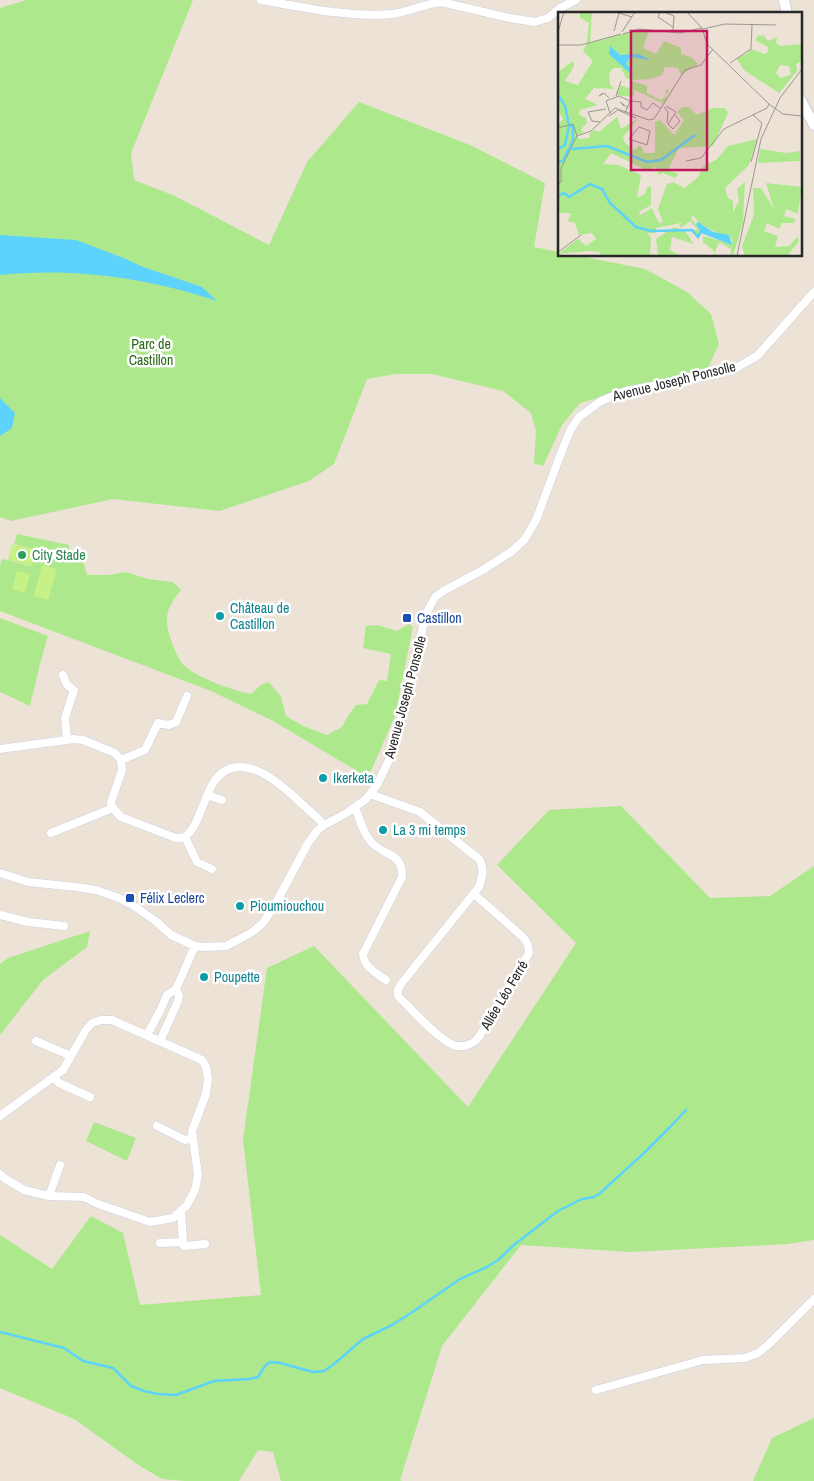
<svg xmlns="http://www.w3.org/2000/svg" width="814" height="1481" font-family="'Archivo Narrow',sans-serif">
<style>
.green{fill:#ade98c}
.pitch{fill:#c5f187}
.water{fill:#5dd2fa}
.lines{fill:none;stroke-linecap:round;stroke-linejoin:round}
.stream{stroke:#5dd2fa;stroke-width:2.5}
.minor-casing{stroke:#ccd0e2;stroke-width:9}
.tertiary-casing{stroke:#ccd0e2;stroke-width:12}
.minor{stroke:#fff;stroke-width:8}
.tertiary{stroke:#fff;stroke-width:10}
.leisure-dot{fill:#2e9e5b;stroke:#fff;stroke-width:2}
.culture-dot{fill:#0f9aa8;stroke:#fff;stroke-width:2}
.transit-dot{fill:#1a4fb4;stroke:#fff;stroke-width:2}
.labels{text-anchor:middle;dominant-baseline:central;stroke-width:5;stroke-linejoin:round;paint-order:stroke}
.park-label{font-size:14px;fill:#256912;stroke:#fff}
.street-label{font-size:14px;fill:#272727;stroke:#fff}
.leisure-label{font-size:14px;fill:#27864d;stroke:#fff;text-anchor:start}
.culture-label{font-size:14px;fill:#0d838f;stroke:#fff;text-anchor:start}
.transit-label{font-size:14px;fill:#164399;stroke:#fff;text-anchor:start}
.inset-river{fill:none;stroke:#5dd2fa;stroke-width:2.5}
.inset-road{fill:none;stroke:#9d9790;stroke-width:1}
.view{fill:#c2185b;fill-opacity:0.15;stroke:#c2185b;stroke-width:2.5}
.inset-edge{fill:none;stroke:#272727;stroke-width:2.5}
</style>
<rect width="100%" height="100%" fill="#ece2d6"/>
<path class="green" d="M26 0H193L131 153 134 180 175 196 269 245 307 162 359 102 470 145 545 183 534 247 559 252V255H575L645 269 687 292 711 314 719 344 708 368 580 403 562 425 543 466 534 463 536 431 531 413 503 391 432 374H395L367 379 334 464 309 481 220 511 113 499 11 521 0 517V8Z
M17 534 69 545V549L81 553 87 575H108L126 572 148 579 173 582 181 590C163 612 164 622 174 648 176 652 178 658 181 662 191 676 234 691 251 694L261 685 269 682 281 697 286 716 303 726 327 735 342 727 348 716 356 705 367 704 379 680 387 681 391 654 363 648 366 626 377 625 397 631 409 624 413 627 395 716 371 771 362 774 273 721 211 691 0 611V565L2 559 31 566 36 550 14 544Z
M0 618 48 636 40 664 30 706 0 692Z
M621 806 710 898 770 896 814 866V1240L787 1244 630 1252 521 1245 442 1346 400 1480 402 1481H281L273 1452 258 1450 239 1481H186L162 1479 140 1466 74 1419 0 1388V1235L52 1269 91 1216 123 1233 140 1305 261 1295 243 1140 267 968 314 946 468 1107 576 943 497 865 549 810Z
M90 931 87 947 43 980 0 1035V964L8 958Z
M94 1122 136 1138 127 1161 86 1141Z
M814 1418V1481H753L772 1438Z"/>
<path class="pitch" d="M12 544 36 550 32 566 8 560Z
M42 565 57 569 48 600 34 596Z
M17 571 30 574 25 593 12 589Z"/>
<path class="water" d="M0 235 76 240 126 259 143 267 202 287 217 301C149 278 72 267 0 275Z
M0 398 15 413 12 428 0 436Z"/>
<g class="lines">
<path class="stream" d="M0 1332 64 1348 83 1361 113 1368 131 1386 144 1391 158 1394 176 1395 214 1381 249 1379 258 1377 265 1366 270 1362 280 1363 313 1372 324 1371 334 1364 363 1339 392 1325 411 1313 460 1279 487 1267 498 1260 515 1244 558 1211 582 1199 594 1197 599 1194 643 1154 670 1127 686 1110"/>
<defs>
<path id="minor" d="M261 0C301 7 352 18 392 14 409 12 424 4 441 2L510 18 534 22 548 18 560 8 576 0
M63 675 67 685 74 690 65 718 67 740
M0 749 74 739 83 740 115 753 121 760 122 770 111 802 113 808 121 817 176 838C179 838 181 838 184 837 197 832 205 793 215 780 241 747 281 784 302 804 310 811 318 818 324 825
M121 760 145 750 158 723 169 725 176 722 187 696
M370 794 420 812 479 859C485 869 482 877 479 887L401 984 398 990V996C409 1007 444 1046 458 1046 467 1047 474 1043 479 1037L529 953 528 945 524 938 474 894
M207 795 222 800
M355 807C360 819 363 834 372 843 386 857 403 853 402 877L363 954C364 967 376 973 386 980
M51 833 113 808
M185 837 197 862 212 869
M0 873 28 882 76 887 96 890 119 898 134 906 157 922 171 935 195 946 205 947 226 946 251 933 263 923 277 901 308 843 317 831 324 825 345 814 366 799 377 785 391 756 402 716 426 614 435 597 445 590 481 571 511 552 525 539 536 520 563 448 571 429 579 417 601 401 626 391 702 377 734 369 757 356 814 292
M0 915 28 922 64 926
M147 1035 160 1011 167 995 176 989 195 946
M36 1041 71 1056
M160 1041 178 1001 179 996 176 989
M55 1078 59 1083 90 1097
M0 1116 63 1070 86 1030 92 1023 101 1020H112L202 1060 206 1067 208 1078 206 1094 192 1131 198 1175 195 1190 187 1205 173 1218 150 1222 98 1204 84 1197 49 1196 24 1190 4 1178 0 1174
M157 1126 185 1140 193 1138
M49 1196 60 1165
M183 1242 184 1246 205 1244
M160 1243 183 1242 181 1211
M596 1390 703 1360 745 1358 758 1353 768 1345 814 1299"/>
<path id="tertiary" d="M784 0 787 14
M800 99 814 125"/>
</defs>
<use href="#minor" class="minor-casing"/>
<use href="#tertiary" class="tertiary-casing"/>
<use href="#minor" class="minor"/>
<use href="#tertiary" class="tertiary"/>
</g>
<circle class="leisure-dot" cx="22" cy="555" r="5"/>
<g class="culture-dot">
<circle cx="220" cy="616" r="5"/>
<circle cx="323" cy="778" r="5"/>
<circle cx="383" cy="830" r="5"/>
<circle cx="240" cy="906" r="5"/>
<circle cx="204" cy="977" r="5"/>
</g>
<g class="transit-dot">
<rect x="402" y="613" width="10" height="10" rx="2.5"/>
<rect x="125" y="893" width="10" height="10" rx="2.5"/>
</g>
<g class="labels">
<g class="park-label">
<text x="151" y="344">Parc de<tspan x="151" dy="16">Castillon</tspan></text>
</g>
<g class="street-label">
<text transform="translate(674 381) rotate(-14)">Avenue Joseph Ponsolle</text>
<text transform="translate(405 697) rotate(-75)">Avenue Joseph Ponsolle</text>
<text transform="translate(504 995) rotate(-59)">Allée Léo Ferré</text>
</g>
<g class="leisure-label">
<text x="32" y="555">City Stade</text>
</g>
<g class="culture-label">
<text x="230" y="608">Château de<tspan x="230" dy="16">Castillon</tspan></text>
<text x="333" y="778">Ikerketa</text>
<text x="393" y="830">La 3 mi temps</text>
<text x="250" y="906">Pioumiouchou</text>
<text x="214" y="977">Poupette</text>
</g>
<g class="transit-label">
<text x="417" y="618">Castillon</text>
<text x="140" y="898">Félix Leclerc</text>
</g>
</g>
<g transform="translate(558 12)">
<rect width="244" height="244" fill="#ece2d6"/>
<path d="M22 0H34L32 31 79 18 91 19 85 36 98 42 106 29 123 36V42L133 45 140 52 123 63 120 56 107 55 104 63 93 67 74 68 68 66 63 56H55L51 62 52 73 57 77 36 76 27 87 40 93 22 98 21 103 28 106 29 111 23 117 25 121 19 123 21 127 31 126 32 121 36 118 41 120 59 105 63 117 81 106 65 125 67 131 77 138 81 133 84 135 86 141H97V110L102 108 116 123 126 108 119 100 124 95H131L139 103 155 96H167L170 101 155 134 121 136 110 158 120 162 117 166 105 161 101 163 98 155 88 158 53 141 45 152 61 153 83 163 79 186 87 182 89 175H93V193L81 200 82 203 94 196 101 211 105 210 100 197 109 172 115 170 127 176 140 165 145 154 158 148 170 134 199 127 191 153 167 176 170 186 175 189V200L181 189 179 177 187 170 185 210 175 244H172L173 237 163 231H160L156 244V239L145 230V224L174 232V228L171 223H163L142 212 135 203 133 206 141 217 142 222 145 223 135 222 134 218H140L132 209 124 215H121L123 211 98 216V221H89L93 226 92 244H42V240L32 239 0 242 20 227 28 234 38 227 34 221 21 223 17 211 10 209 13 201H0V113L5 107 0 98V60L15 49 16 54 7 69 20 73 35 49 25 39 29 31 31 11 22 6ZM204 21 210 29 219 25 218 31 222 34 244 32V49L238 52 239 59 221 81 186 58 178 46 189 42 193 37 207 42 210 39V35L197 28 201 23 205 25ZM222 53 231 54 233 63 222 66 218 61ZM74 69 89 74V81L103 88 109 83 107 78H111L106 92 77 78 75 85 58 83 63 73 71 77ZM202 137 228 141 242 139V149L200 151ZM208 171 244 175 240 202 228 197 226 204 238 207 236 211H224L221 217 209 211 206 219 220 224 217 235 231 234 239 225 241 229 229 244H187L184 234 196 203 195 176H203L216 197ZM116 215 127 219 136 232 114 225 112 238 123 244H100L98 227Z" fill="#ade98c" fill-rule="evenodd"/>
<path d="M52 34 62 43 80 42 93 48 72 45 68 52 74 58 72 61 51 42ZM140 210 155 220 171 223 174 233 143 221 138 212Z" fill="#5dd2fa"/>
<path class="inset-river" d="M0 83 7 94 11 114 7 133 0 137M14 137 49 134 89 150 103 148 137 123M0 150 5 149 15 128V114H12M0 184 6 181 11 185 32 172 44 177 52 191 78 215 93 219 134 218 140 225 143 219"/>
<path class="inset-road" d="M102 0 100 5 115 15M106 0 116 4 115 20M129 0 144 16 149 32 211 92 225 102 244 104M145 17 167 12 218 13M56 19 61 1 74 5M0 20 6 0M64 20 77 0M65 22 81 17 122 21 144 16M0 33H23L63 22M172 51 193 37 194 13M45 81 41 84 46 81 51 86M58 84 63 69M72 89 83 90V95L89 98 95 91 103 97M66 94 62 90 70 96M108 94 118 100 110 112 115 117 122 109 117 103M106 95 110 100 109 111M52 101 48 89 61 84 72 89 67 101M51 104 60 98 78 106M42 110 34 109 30 100 48 97M81 115 92 119 89 133 71 127ZM0 116 15 112 19 124M19 124 33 119 57 96 91 108 96 107 127 58 143 53 155 37M128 149 143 146 166 117 209 96 211 92M193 150 204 111 195 103M0 173 3 170V156L19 124M0 240 23 223M179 244 203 127 222 86 244 57"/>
<path class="view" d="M73 19H149V158H73Z"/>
<rect width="244" height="244" class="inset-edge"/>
</g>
</svg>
